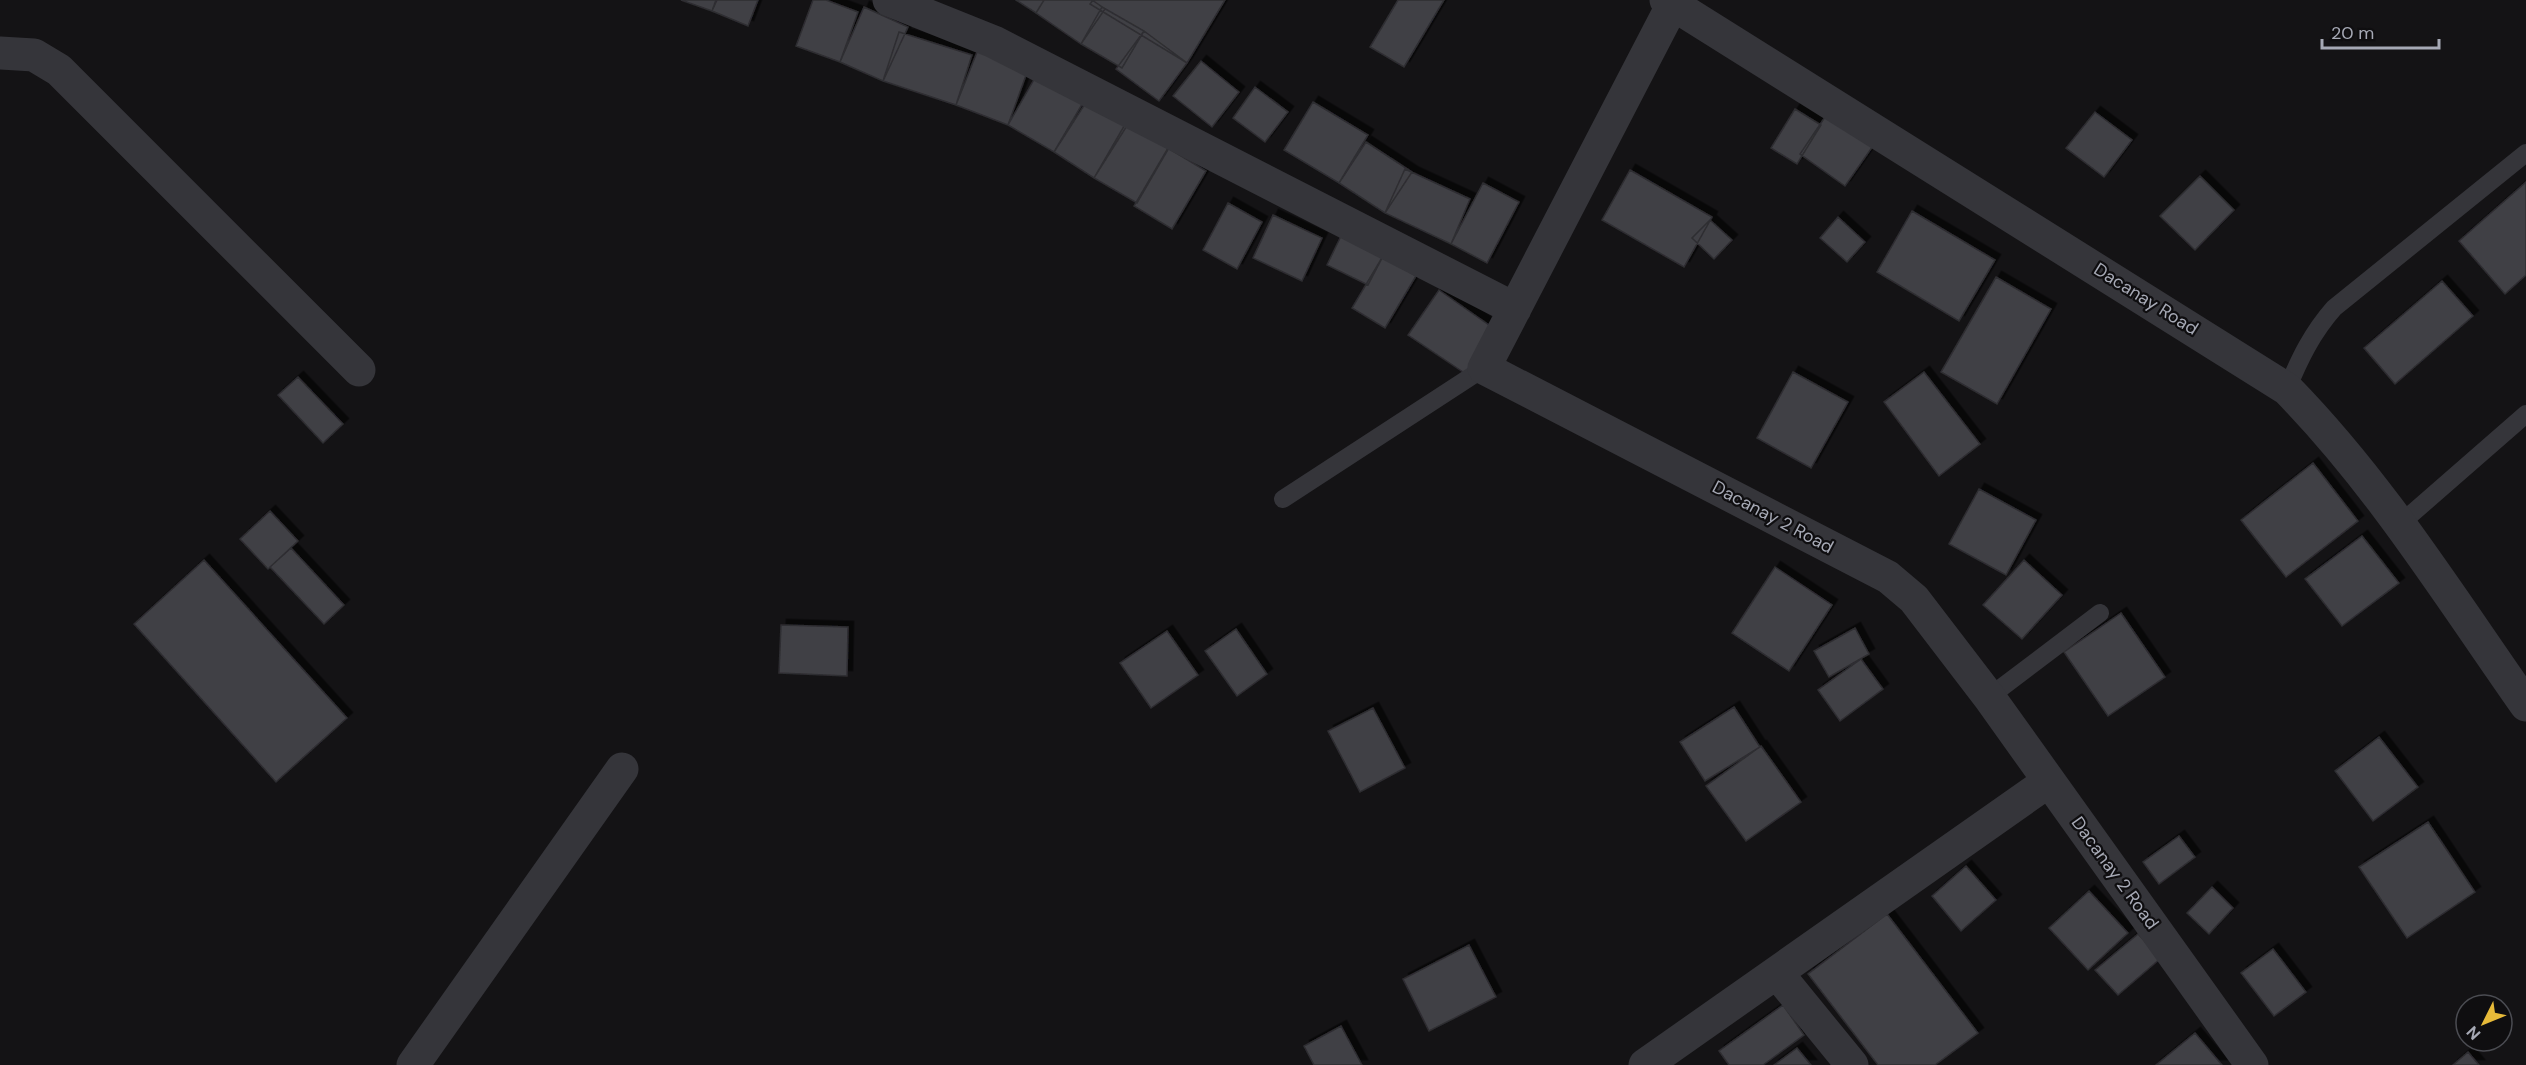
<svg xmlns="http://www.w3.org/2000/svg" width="2526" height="1065" font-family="'DM Sans',sans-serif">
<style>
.building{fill:#404045;stroke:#2e2d31;stroke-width:1.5;filter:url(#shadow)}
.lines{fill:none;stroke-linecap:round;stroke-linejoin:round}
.service{stroke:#35353a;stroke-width:18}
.minor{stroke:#35353a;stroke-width:33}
.labels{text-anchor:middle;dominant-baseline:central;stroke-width:4.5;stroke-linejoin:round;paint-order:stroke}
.street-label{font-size:18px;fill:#a6a9b5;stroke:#0f0e10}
</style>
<defs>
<filter id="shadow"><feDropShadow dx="5.5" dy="-5.5" stdDeviation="0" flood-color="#0009"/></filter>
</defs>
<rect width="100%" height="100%" fill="#141315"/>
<path class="building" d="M681 0H716L712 11Z
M717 0H758L748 26 712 11Z
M813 0H826L858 12 840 62 796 46Z
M1016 0H1044L1036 13Z
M1044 0H1092L1105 9 1081 44 1036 13Z
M1093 0H1225L1187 63 1090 4Z
M1398 0H1444L1404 67 1370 47Z
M864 7 908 27 883 81 840 62Z
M1102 7 1144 31 1122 68 1081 44Z
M1144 31 1187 63 1159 101 1116 69Z
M899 32 972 55 956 105 883 81Z
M979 47 1029 67 1008 125 956 105Z
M1201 61 1239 92 1212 127 1173 96Z
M1040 69 1087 96 1054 152 1008 125Z
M1255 87 1288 112 1265 142 1233 118Z
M1090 96 1130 121 1094 178 1054 152Z
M1313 102 1368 135 1339 183 1284 150Z
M1795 109 1821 125 1797 164 1771 148Z
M2095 112 2132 140 2104 177 2066 148Z
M1827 114 1873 146 1845 186 1800 154Z
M1127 121 1170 146 1137 203 1094 178Z
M1366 142 1412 172 1385 213 1339 183Z
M1168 148 1206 171 1172 229 1134 206Z
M1405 169 1470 199 1451 244 1385 213Z
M1630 170 1712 217 1684 267 1602 220Z
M2200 176 2234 210 2195 250 2160 216Z
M2526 182V275L2505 294 2459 241Z
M1483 183 1519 202 1487 263 1451 244Z
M1228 203 1262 222 1237 269 1203 250Z
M1912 211 1995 260 1959 321 1877 272Z
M1273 215 1322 238 1302 281 1253 258Z
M1838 217 1865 242 1847 262 1820 238Z
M1710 220 1732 240 1714 259 1692 238Z
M1341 236 1383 256 1368 285 1327 265Z
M1383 256 1416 276 1385 328 1352 308Z
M1996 277 2051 309 1997 404 1941 372Z
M2442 281 2473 316 2395 384 2364 348Z
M1439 290 1496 330 1466 374 1408 335Z
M1793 372 1848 402 1811 468 1757 438Z
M1924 372 1980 444 1939 476 1884 402Z
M298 377 343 424 323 443 278 395Z
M2313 463 2358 521 2286 577 2241 520Z
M1979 489 2036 520 2006 575 1949 544Z
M270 511 298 541 268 569 240 539Z
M2362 536 2399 583 2342 626 2305 579Z
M291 548 344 605 324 624 270 567Z
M204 560 347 718 276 782 134 624Z
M2024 560 2062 595 2022 639 1983 605Z
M1775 567 1832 605 1789 671 1732 633Z
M2121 613 2165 677 2108 716 2064 652Z
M781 625 848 627 847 676 779 673Z
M1855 628 1869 654 1829 677 1814 651Z
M1236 629 1267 674 1237 696 1205 651Z
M1167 631 1198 675 1151 708 1120 663Z
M1861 659 1883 689 1840 721 1818 690Z
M1734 707 1760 747 1705 781 1680 742Z
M1373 708 1405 768 1360 792 1328 731Z
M2379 737 2418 787 2373 821 2335 771Z
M1761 746 1801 802 1746 841 1706 786Z
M2428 822 2475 892 2407 938 2359 867Z
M2179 836 2195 857 2159 884 2143 862Z
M1966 866 1996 900 1961 931 1932 896Z
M2212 887 2233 908 2209 934 2187 913Z
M2089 891 2128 933 2088 970 2049 928Z
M1887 914 1978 1033 1935 1065H1878L1808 974Z
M2138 934 2161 958 2118 995 2095 970Z
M1469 945 1496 997 1429 1031 1403 979Z
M2273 949 2306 992 2274 1016 2241 973Z
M1783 1005 1804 1035 1763 1065H1729L1719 1051Z
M1341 1026 1362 1065H1314L1304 1046Z
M2195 1033 2222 1065H2156Z
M1797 1048 1811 1065H1774Z
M2468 1052 2479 1065H2453Z"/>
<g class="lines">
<path class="service" d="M2287 389C2300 358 2312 333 2334 308L2526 153
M1283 499 1484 368
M2400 524 2526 414
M1989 697 2100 613"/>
<path class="minor" d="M889 0 994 42 1515 309
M1666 0 2287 389C2380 484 2450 597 2526 705
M1675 0 1484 368 1888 577 1914 599 1989 697 2252 1065
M0 53 34 55 59 70 359 370
M1777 973 1852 1065
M413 1065 622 769
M1645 1065 2049 781"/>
</g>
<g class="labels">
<g class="street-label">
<text transform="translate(2146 299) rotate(32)">Dacanay Road</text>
<text transform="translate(1773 517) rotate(28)">Dacanay 2 Road</text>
<text transform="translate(2115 873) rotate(54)">Dacanay 2 Road</text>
</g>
</g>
<g transform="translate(2484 1023) rotate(227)"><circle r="28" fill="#0f0e10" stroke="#4b4c52" stroke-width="1.5"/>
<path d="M0-4.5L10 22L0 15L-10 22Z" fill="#e7ba39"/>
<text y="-9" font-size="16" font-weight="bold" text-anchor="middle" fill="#a6a9b5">N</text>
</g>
<path d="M2322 39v9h117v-9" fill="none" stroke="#a6a9b5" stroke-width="3"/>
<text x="2331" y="39" font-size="18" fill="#a6a9b5" stroke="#0f0e10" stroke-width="4.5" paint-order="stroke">20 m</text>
</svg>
